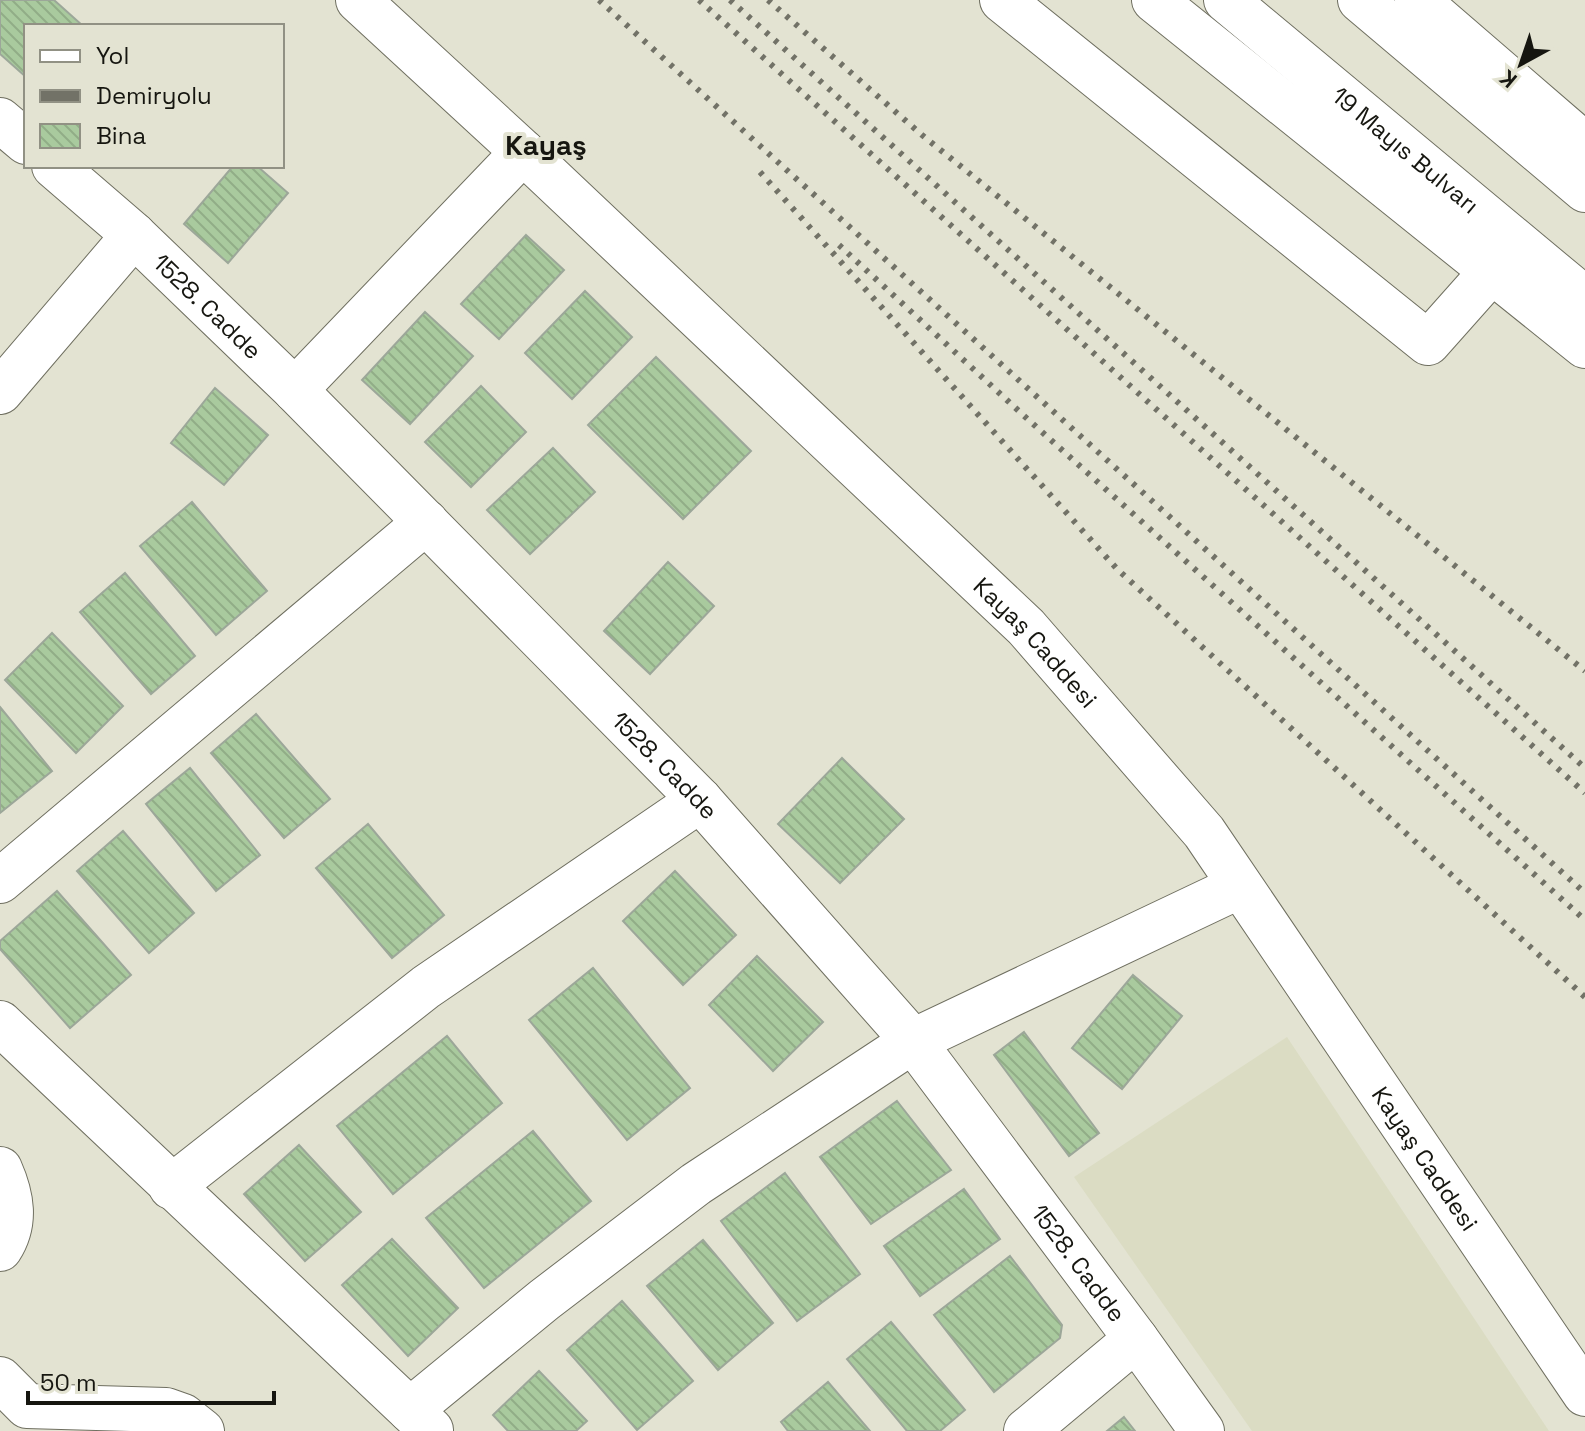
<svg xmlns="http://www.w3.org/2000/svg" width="1585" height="1431" font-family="'Space Grotesk',sans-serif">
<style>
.built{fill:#dbdcc3}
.building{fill:url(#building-back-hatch);stroke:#9ca799;stroke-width:2}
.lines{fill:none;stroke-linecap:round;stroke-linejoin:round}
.minor-casing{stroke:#6f6f60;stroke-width:46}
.highway-casing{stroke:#6f6f60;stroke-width:46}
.minor{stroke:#fff;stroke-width:44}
.highway{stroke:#fff;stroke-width:44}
.rail{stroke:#727267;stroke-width:6;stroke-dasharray:4 8;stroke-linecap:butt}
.labels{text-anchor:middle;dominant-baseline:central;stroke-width:8;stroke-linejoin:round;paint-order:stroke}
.street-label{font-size:24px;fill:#161610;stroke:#e3e3d2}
.quarter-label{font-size:28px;font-weight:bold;fill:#161610;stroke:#e3e3d2}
</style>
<defs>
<pattern id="building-back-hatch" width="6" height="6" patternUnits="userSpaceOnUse" patternTransform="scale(2)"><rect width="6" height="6" fill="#a9ca9e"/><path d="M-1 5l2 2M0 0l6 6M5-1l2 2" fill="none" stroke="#91ad87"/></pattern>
</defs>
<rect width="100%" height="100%" fill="#e3e3d2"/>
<path class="built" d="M1287 1037 1549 1431H1252L1074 1177Z"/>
<path class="building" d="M0 0H54L83 26H26V77L0 54Z
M233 166H257L288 193 228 263 184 224Z
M526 235 564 270 499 339 461 304Z
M585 291 632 337 572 399 525 353Z
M425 312 473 356 410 424 362 380Z
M656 357 751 451 683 519 588 425Z
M481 386 526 432 471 487 425 442Z
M215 388 268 435 224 485 171 443Z
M553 448 595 492 530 554 487 510Z
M192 502 267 591 216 635 140 546Z
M668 562 714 606 650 674 604 631Z
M125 573 195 656 151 694 80 612Z
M52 633 123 706 76 753 5 680Z
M0 707 52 771 0 813Z
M256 714 330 799 284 838 211 753Z
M842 758 904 819 840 883 778 824Z
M190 768 260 855 216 891 146 804Z
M368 824 444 915 392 958 316 868Z
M123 831 194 913 149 953 77 871Z
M675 871 736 935 683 985 623 921Z
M57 891 131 975 70 1028 0 949V941Z
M757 956 823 1022 773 1071 709 1005Z
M593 968 690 1088 627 1140 529 1020Z
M1133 975 1182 1016 1122 1089 1072 1048Z
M1024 1032 1099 1133 1069 1156 994 1055Z
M447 1036 502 1103 393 1194 337 1126Z
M897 1101 951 1170 871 1224 820 1157Z
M533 1131 591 1201 484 1288 426 1218Z
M299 1145 361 1212 305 1261 244 1194Z
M785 1173 860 1274 797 1321 721 1221Z
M964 1189 1000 1239 920 1296 884 1246Z
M392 1239 458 1308 408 1356 342 1285Z
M703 1240 773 1323 718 1370 647 1286Z
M1010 1256 1062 1325 1060 1338 994 1392 934 1315Z
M622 1301 693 1381 637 1430 567 1350Z
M891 1322 965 1410 940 1431H907L847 1359Z
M539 1371 587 1421 576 1431H508L493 1415Z
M828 1382 870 1431H788L781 1422Z
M1124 1417 1135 1431H1107Z"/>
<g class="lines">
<defs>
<g id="minor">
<path id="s1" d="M358 0 523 152 1026 627 1204 832 1585 1394"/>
<path d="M1002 0 1428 343 1492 271"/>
<path d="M0 120 26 142"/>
<path id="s2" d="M54 166 134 235 295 390 700 800 913 1041 1136 1339 1202 1431"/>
<path d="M295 390 523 152"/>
<path d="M0 392 134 235"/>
<path d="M0 881 426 522"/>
<path d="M0 1023 431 1430"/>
<path d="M0 1169C12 1196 17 1223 0 1249"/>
<path d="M171 1187 426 987 700 800"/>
<path d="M0 1379 27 1406 166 1410 183 1416 202 1431"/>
<path d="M410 1410 544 1300 696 1184 913 1041 1240 886"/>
<path d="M1026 1431 1136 1339"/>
</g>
<g id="highway">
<path d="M1154 0 1585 346"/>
<path id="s3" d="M1226 0 1585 299"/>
<path d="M1360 0 1585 190"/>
<path d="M1417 0 1585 145"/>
</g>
</defs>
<use href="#minor" class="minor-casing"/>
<use href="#highway" class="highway-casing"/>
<use href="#minor" class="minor"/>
<use href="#highway" class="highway"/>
<path class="rail" d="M599 0 1585 893
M699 0 1585 793
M730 0 1585 768
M768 0 922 135 1585 671
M760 172 1117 569 1585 997
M839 245 1022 414 1585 920"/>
</g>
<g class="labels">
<g class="street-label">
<text stroke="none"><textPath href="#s3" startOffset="234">19 Mayıs Bulvarı</textPath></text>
<text stroke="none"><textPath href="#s2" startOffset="208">1528. Cadde</textPath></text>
<text stroke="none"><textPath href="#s1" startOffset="934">Kayaş Caddesi</textPath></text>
<text stroke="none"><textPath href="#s2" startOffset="856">1528. Cadde</textPath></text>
<text stroke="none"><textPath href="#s1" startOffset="1582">Kayaş Caddesi</textPath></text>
<text stroke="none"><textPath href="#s2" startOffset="1504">1528. Cadde</textPath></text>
</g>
<g class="quarter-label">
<text x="546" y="145">Kayaş</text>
</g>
</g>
<rect x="24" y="24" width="260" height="144" fill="#e3e3d2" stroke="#919184" stroke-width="2"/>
<rect x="40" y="50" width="40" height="12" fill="#ffffff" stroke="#919184" stroke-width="2"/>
<text x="96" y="64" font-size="24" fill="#161610">Yol</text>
<rect x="40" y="90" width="40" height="12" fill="#727267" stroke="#919184" stroke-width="2"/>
<text x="96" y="104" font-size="24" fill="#161610">Demiryolu</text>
<rect x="40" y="124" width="40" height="24" fill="url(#building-back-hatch)" stroke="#919184" stroke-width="2"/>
<text x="96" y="144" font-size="24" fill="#161610">Bina</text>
<g transform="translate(1521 64) rotate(220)" stroke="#e3e3d2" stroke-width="6" paint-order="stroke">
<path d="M0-6L14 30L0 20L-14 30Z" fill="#161610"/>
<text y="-12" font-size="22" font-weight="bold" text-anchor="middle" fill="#161610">K</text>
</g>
<path d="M28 1391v12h246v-12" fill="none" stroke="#161610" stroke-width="4"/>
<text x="40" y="1391" font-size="24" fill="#161610" stroke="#e3e3d2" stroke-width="6" paint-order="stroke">50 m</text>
</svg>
